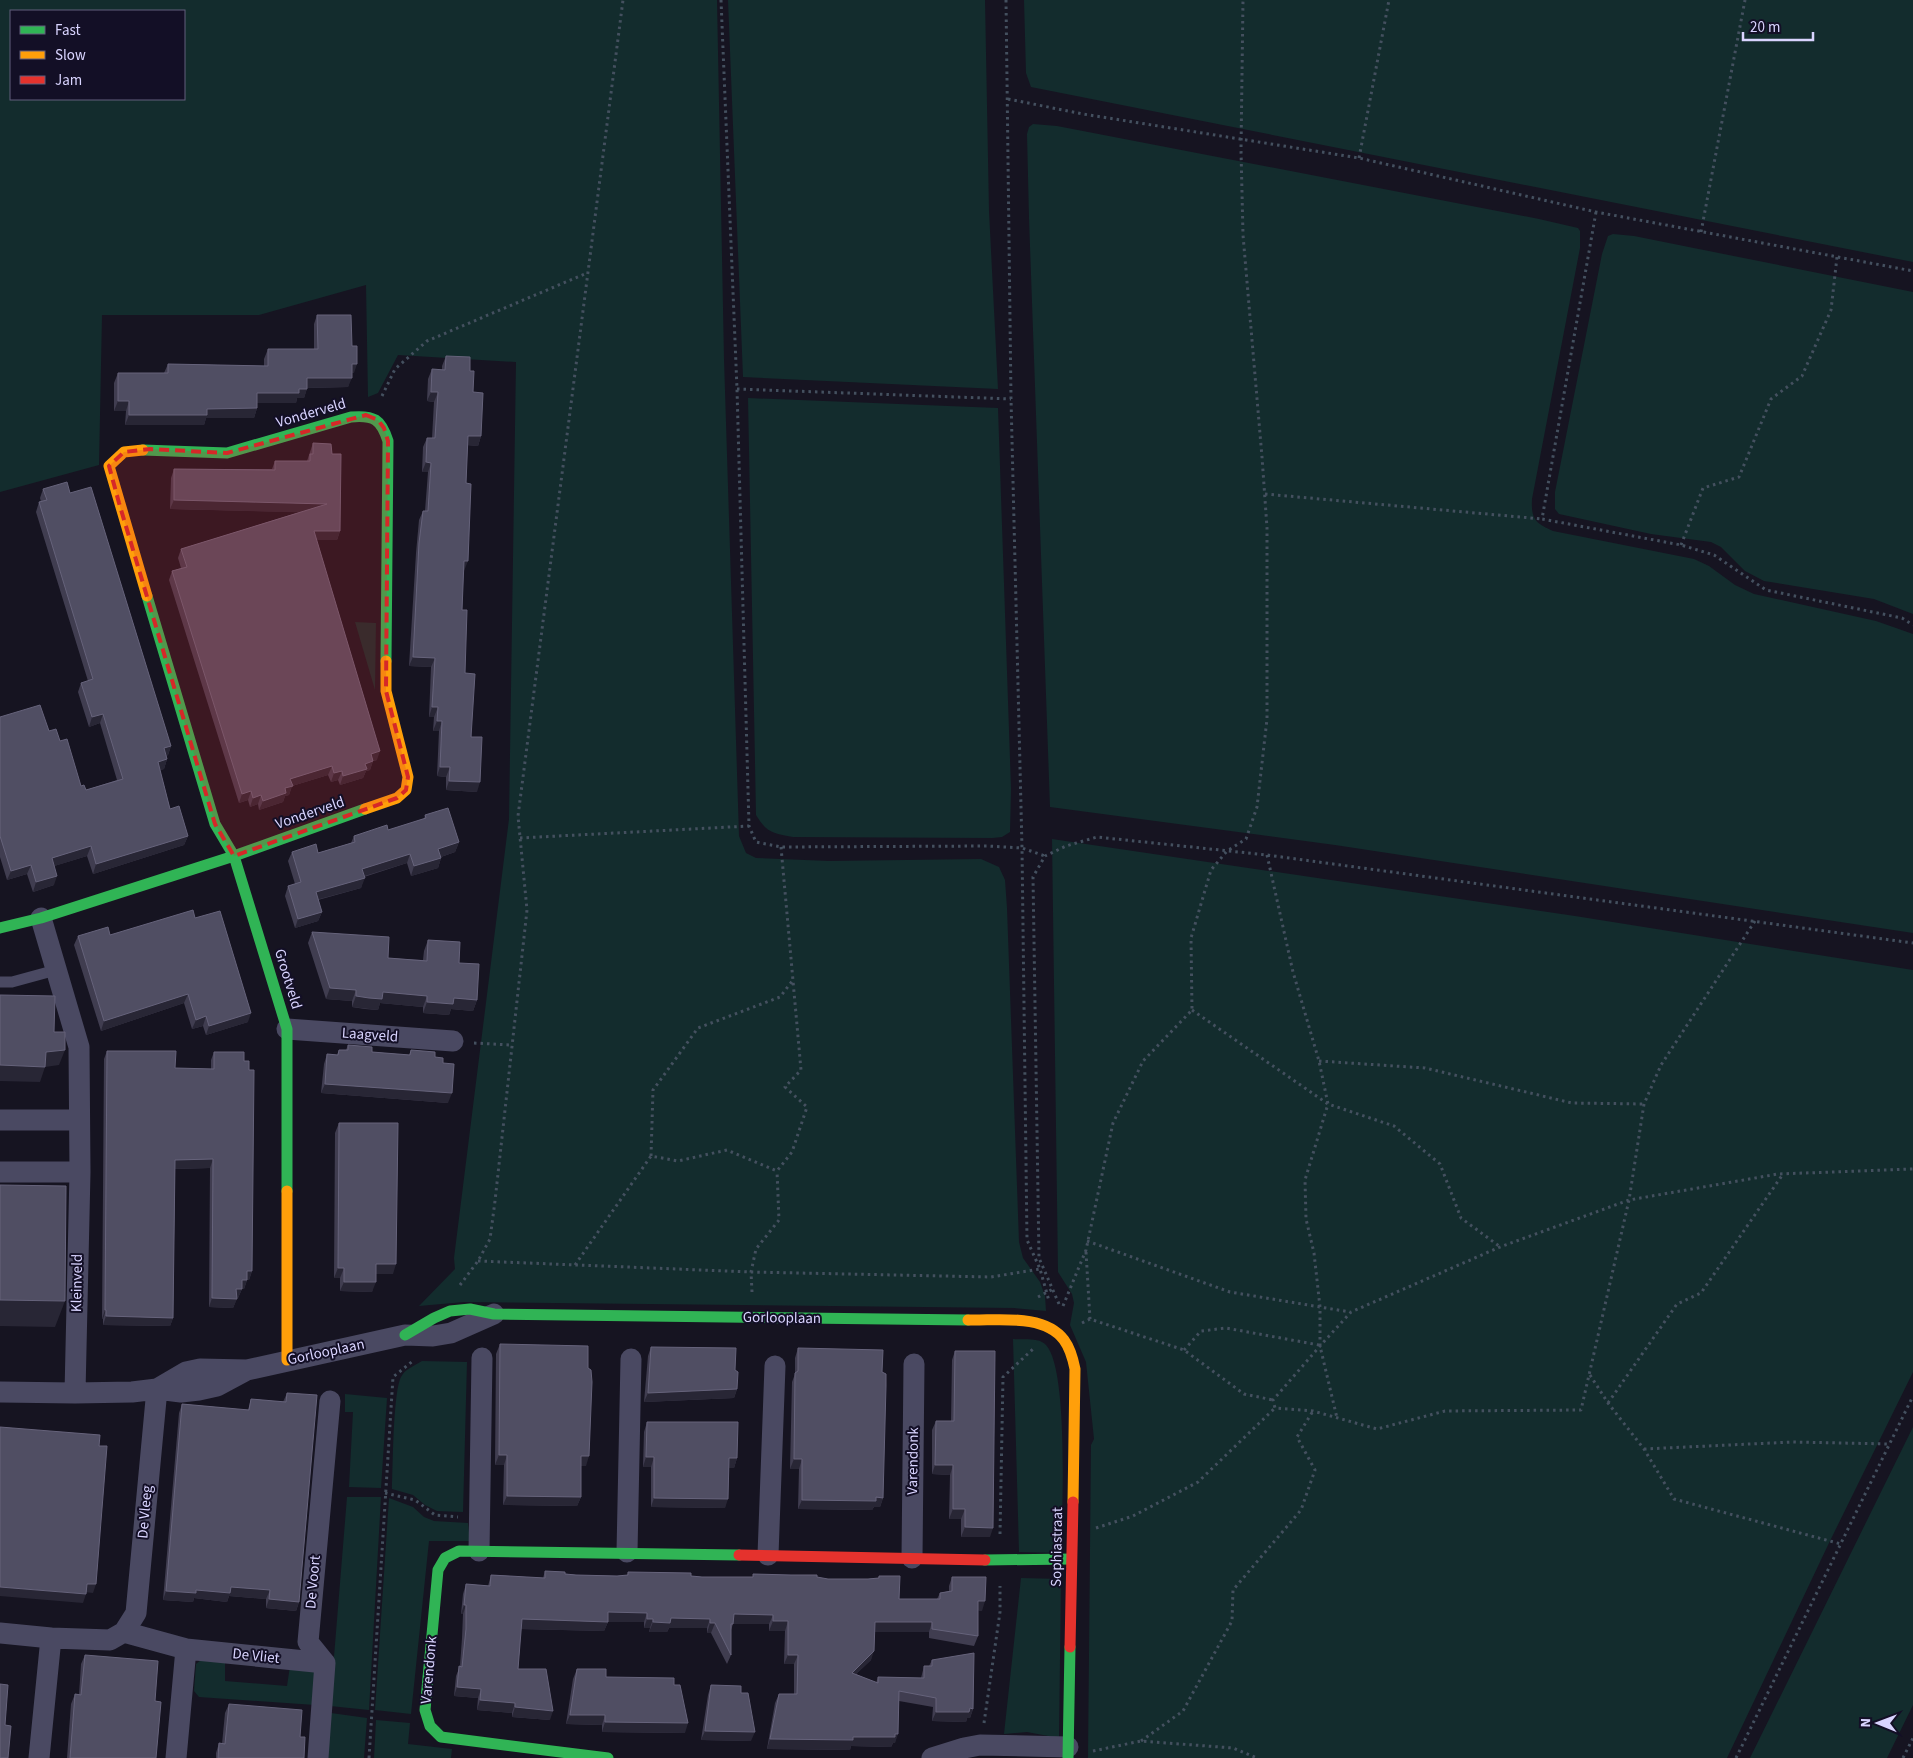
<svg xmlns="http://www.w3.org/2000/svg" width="1913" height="1758" font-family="'Source Sans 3',sans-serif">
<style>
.green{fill:#132c2d;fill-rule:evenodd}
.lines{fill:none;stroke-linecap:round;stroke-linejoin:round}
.path{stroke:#44505f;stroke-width:3;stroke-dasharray:2.5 4;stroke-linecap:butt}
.lane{stroke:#4a4962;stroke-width:11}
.street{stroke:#4a4962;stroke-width:21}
.fast{stroke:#30b455;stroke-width:11}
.slow{stroke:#ff9f0a;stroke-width:11}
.jam{stroke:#e5322d;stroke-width:11}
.wall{fill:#403d50}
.shaded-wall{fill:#282635}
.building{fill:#504e63;stroke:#66637b}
.marked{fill:#d62828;fill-opacity:0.2;stroke:#d62828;stroke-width:4;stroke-dasharray:10 6;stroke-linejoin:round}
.labels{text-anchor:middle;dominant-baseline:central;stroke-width:4;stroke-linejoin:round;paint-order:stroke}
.street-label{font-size:15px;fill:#d9d4ff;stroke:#130f26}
</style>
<rect width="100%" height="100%" fill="#161421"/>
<path class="green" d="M0 0H717L724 359 739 836 746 853 756 858 829 861 981 859 999 867 1005 880 1007 908 1019 1242 1023 1258 1040 1282 1045 1296 1046 1311 1014 1308 464 1302 419 1306 455 1269 454 1258 509 819 516 362 398 355 378 393 368 397 366 285 259 315H102L99 465 0 492ZM11 11H184V99H11Z
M728 0H985L989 211 998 389 743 377Z
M1024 0H1913V262L1031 87 1026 73Z
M1033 124 1057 126 1539 219 1578 228 1580 231V248L1532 499C1531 519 1535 523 1553 531L1694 559 1709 566 1735 585 1754 594 1876 621 1913 634V933L1335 845 1050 807 1029 218 1027 134 1029 127Z
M1613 234 1634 236 1913 292V614L1874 599 1764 581 1745 571 1721 547 1711 542 1651 534 1559 514 1555 509V492L1602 254 1608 236Z
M748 398 998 408 1011 789 1010 832 1002 837 992 838 793 837C773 833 767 833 756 815Z
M355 622 376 623 375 690Z
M1052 839 1575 916 1913 970V1372L1828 1545 1727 1758H1088L1091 1445 1094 1439 1086 1362 1070 1325 1074 1303 1072 1294 1058 1272Z
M1013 1339C1024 1340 1039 1337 1046 1345 1069 1370 1062 1515 1061 1553L1019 1552Z
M422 1361 467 1362 463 1512 437 1511 425 1505 413 1495 392 1489C393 1468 393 1392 401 1377 405 1369 414 1366 422 1361Z
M345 1394 387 1398 381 1488 349 1487 353 1412H345Z
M1913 1427V1705L1887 1758H1750Z
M347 1497H381L369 1710 330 1706Z
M389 1498 413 1507 424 1517 434 1521 468 1523 470 1541H429L411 1714 375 1710Z
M1021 1578 1061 1579 1059 1738 1027 1732 1004 1734Z
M201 1660 225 1661V1681L287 1686 290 1666 314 1669 315 1705 199 1697 194 1691 196 1664Z
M331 1713 367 1718 364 1758H327Z
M376 1720 410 1723 408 1744 452 1749 451 1758H374Z"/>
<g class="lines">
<path class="path" d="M721 0 737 389 749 826 756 842 781 847 988 846 1022 848 1045 856
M1006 0 1011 399 1022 848 1027 1240 1040 1269 1049 1301
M1008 99 1083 114 1359 158 1596 212 1913 271
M1359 158 1389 0
M1596 212 1542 519 1681 545 1714 555 1766 590 1902 618 1913 625
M1701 232 1745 0
M737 389 1011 399
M382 396 395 369 427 341 587 273
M1265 494 1542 519
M1681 545 1703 488 1739 477 1771 399 1802 376 1831 310 1837 257
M520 838 749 826
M1267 855 1293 972 1319 1061 1328 1104 1394 1126 1440 1164 1461 1218 1499 1246
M1755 921 1661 1065 1644 1104 1629 1200 1581 1410 1445 1411 1377 1429 1313 1411 1275 1408 1273 1400 1320 1346 1351 1312 1500 1247 1629 1200 1778 1174 1913 1169
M1192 1010 1328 1104 1305 1180 1306 1219 1314 1253 1320 1307V1346L1337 1418
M474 1043 511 1045
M1319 1061 1425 1068 1572 1103 1644 1104
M651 1156 653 1090 698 1028 780 997 793 980
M1087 1241 1230 1292 1350 1312
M1086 1252 1090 1319
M478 1261 751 1272 991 1277 1040 1269
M575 1265 651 1156 678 1161 727 1150 777 1171 792 1152 807 1107 785 1087 801 1070 781 847
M460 1285 478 1261 490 1239 495 1201 527 910 518 816 623 0
M752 1292 751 1272 756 1249 779 1220 777 1171
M1038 1297 1053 1289
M1059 1304 1039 1258 1033 877 1045 856 1066 846 1097 837 1267 855 1913 943
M1063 1306 1086 1250 1113 1123 1143 1061 1192 1010 1191 938 1211 870 1227 851 1246 839 1257 807 1267 719V528L1262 457 1243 235 1241 150 1243 0
M1082 1323 1090 1319 1184 1350 1244 1394 1273 1400
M1184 1350 1201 1331 1226 1328 1319 1345
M1590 1375 1608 1403 1644 1449 1674 1499 1841 1544
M1608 1403 1677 1304 1701 1293 1783 1174
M1644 1449 1793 1442 1890 1444
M385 1493 415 1500 435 1515 458 1517
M1096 1528 1133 1516 1198 1482 1275 1408
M1000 1534 1003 1377 1033 1349
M984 1723 1000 1612V1586
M1141 1741 1183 1711 1232 1621 1233 1590 1301 1510 1315 1470 1297 1437 1313 1411
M1093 1751 1141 1741 1233 1748 1257 1758
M369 1758 393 1377 414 1360
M1736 1758 1913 1396
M1903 1758 1913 1738"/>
<path class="lane" d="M0 982H12L56 970"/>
<path class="street" d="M41 918 79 1047 80 1172 75 1393
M287 1029 453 1041
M0 1120H79
M0 1172H80
M157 1389 186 1372 200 1369 247 1370 405 1335 433 1336 451 1333 494 1314
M0 1392 75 1393 132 1392 157 1389 181 1392 199 1390 217 1386 245 1371
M479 1551 482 1358
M627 1552 631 1359
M768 1555 775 1366
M912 1558 914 1364
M124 1632 136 1613 157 1389
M0 1633 51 1638 110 1640 124 1632 186 1649 325 1663
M39 1758 51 1638
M176 1758 186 1649
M318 1758 325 1663 308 1642 330 1401
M932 1758 964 1748 980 1745 1068 1747"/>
<path class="fast" d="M143 450 227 453 351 417C374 415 381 419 388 441L386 661
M147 596 215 824 234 856 287 1029V1191
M0 928 41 918 234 856 365 809
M405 1335 434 1318 450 1311 470 1309 494 1314 968 1320
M985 1560 1071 1559
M608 1758 441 1737 430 1726 425 1710 438 1570 445 1558 459 1551 739 1555
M1068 1758 1070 1647"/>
<path class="slow" d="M143 450 124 452 109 466 147 596
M365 809 397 798 406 790 408 777 386 691V661
M287 1191V1360
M968 1320C997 1321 1044 1313 1064 1340 1070 1348 1073 1359 1075 1369L1073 1502"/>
<path class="jam" d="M739 1555 985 1560
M1070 1647 1073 1502"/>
</g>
<path class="wall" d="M317 315 352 346 354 373H352L348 387 307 388 304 398H297L296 403H257V408L254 418H206L204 425H125L126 411H114V383L118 373H164L168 364 264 366V359L268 349H314V324Z
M446 356 470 371 473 392 481 436 478 446 467 445 464 571H463L462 610 465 673 477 792 446 790V777L437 776 439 731H433L434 717H429L431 667 409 666 416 553 419 520 423 511H425L428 472H422L423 447 427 438H432L434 402 427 401 428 379 432 369 442 370V366Z
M313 443 332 454 340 531 337 540H316L377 760 373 761 370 770 366 771 363 778 340 785 338 780 331 782 328 775 292 786 289 795 285 796 283 802 259 810 258 804 250 807 248 800 239 803 169 580 172 571 181 568 178 558 181 549 300 512 170 509 171 478 174 469H272L275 461H307Z
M43 489 70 493 171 746 168 755 166 756 167 759 164 769 160 770 170 809 188 836 184 845 93 874 87 856 54 866V885L33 892 27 874 7 880 0 857V717L49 731 60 741 81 786 86 790 117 780 100 723 89 727 78 692 81 683 88 681 36 512 39 502H41L40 498Z
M425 815 459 842 455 852 441 857V858L438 868 411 876 407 863 364 877 361 888 318 900 322 912 318 921 295 928 285 896 288 886 295 884 288 861 292 852 318 853 351 843 354 836 388 830 424 819Z
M195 918 248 1022 206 1035 203 1026 192 1029 184 1003 101 1031 74 945 78 936 110 935Z
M312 932 388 958 423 960 424 951 428 940 459 963 477 1000 473 1011 451 1009 449 1015 423 1013V1007L380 1003 378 1010 365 1009 352 1007V1001L326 999 308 943Z
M348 1045 372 1052 409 1055 411 1050 435 1057 443 1063 448 1103 321 1093 324 1064 327 1054 337 1055 339 1050H346Z
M107 1051 175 1068 211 1069V1060L214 1052 244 1061 252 1271 249 1280H247L244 1289H242L238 1298H237L233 1308 209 1307 210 1168 175 1169 173 1318 170 1326 103 1325V1319H102L104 1059Z
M339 1123 393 1274H376L372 1292 340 1291V1278H334L335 1133Z
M500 1344 586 1466H581V1497L577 1506 503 1505 504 1465H495L496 1354Z
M651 1347 735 1370 737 1389 734 1398 644 1402 648 1356Z
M798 1348 882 1372 883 1498 880 1507H874L872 1510 798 1509 799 1469H790L792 1382 795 1374V1358Z
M955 1351 990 1537H961V1519H949L950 1475 932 1474V1430L936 1421H951L952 1360Z
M287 1393 299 1602 296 1611 266 1608V1599L229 1596 227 1602 194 1598 193 1602 163 1600 179 1413 182 1404 248 1410 251 1399 283 1402Z
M647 1422 737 1458 734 1468H729L725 1508 651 1507V1467H643L644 1432Z
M545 1571 576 1575 617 1576 627 1575 628 1572 691 1576 702 1577H753V1574L828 1579H868L878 1578 879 1576 899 1599H937L940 1593 949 1591V1586L952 1577 982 1611 978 1610V1636L974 1646 929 1638V1632H874L871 1660 856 1674 876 1683 878 1677 921 1678 924 1666H929L932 1660 973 1709 970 1718H967L966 1722 932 1721 933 1707 899 1701 895 1743H893L891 1747 851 1746 850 1750 767 1749 775 1703 779 1694H794V1664H784L785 1631H769V1624H733L731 1630V1655L727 1664 711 1633H707V1628H669L667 1632H649L650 1628H644V1622H608L604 1631 521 1629 518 1669 550 1720 512 1717V1713L477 1710 478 1698 454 1696 456 1676 460 1666 462 1638 463 1614H461L463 1594 466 1584 488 1586 491 1575 543 1578Z
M85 1655 155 1701 156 1758H67L71 1704 75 1694 79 1695 81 1664Z
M577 1669 606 1677 674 1685 685 1733 602 1732V1725L566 1724 573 1679Z
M711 1685 741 1693 751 1741 701 1740 708 1695Z
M229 1704 300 1737 304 1758H216V1753L219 1743 222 1744 225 1713Z"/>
<path class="shaded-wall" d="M352 364H357L354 373H348Z
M307 378H352L348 387 304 388Z
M299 389H307L304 398H297L296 403H254L257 393Z
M431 392H438L434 402 427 401Z
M118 401H129L126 411H114Z
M257 408 254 418H206L204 425H125L129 415 207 409Z
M468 436H481L478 446 464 445Z
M426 462 431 463 428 472H422Z
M174 500 327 504 324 513 170 509Z
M314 531H340L337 540H311Z
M464 561H468L464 571H460Z
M413 657 435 658 431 667 409 666Z
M432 707H438L434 717H429Z
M103 714 100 723 89 727 92 717Z
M437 721H442L439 731H433Z
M171 746 168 755 161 758 164 748Z
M380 751 377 760 373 761 370 770 366 771 363 778 340 785 343 776 365 764 371 754Z
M167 759 164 769 154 772 158 762Z
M332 766 328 775 292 786 289 795 285 796 283 802 259 810 263 801 290 779Z
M440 767H450L446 777 437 776Z
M342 771 338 780 331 782 334 773Z
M449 781 480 782 477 792 446 790Z
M251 791 248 800 239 803 242 794Z
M261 795 258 804 250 807 253 798Z
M188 836 184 845 93 874 96 864Z
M459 842 455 852 435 859 438 849Z
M91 846 87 856 48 868 52 858Z
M410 854 407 863 358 878 362 869Z
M441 858 438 868 411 876 414 866Z
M31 865 27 874 7 880 11 871Z
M57 876 54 885 33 892 36 882Z
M365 878 361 888 312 901 316 892Z
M322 912 318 921 295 928 298 919Z
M330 988 356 990 352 1001 326 999Z
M383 992 427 996 423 1007 380 1003 378 1010 352 1007 356 996Z
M188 994 184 1003 101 1031 104 1021Z
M454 998 477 1000 473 1011 451 1009 449 1015 423 1013 427 1002Z
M251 1013 248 1022 206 1035 209 1026Z
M206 1016 203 1026 192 1029 196 1020Z
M65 1050 59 1065 45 1067 40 1082 0 1081V1065L46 1052Z
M325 1084 452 1093 448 1103 321 1093Z
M213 1159 210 1168 172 1169 175 1160Z
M376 1264H396L393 1274H373Z
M338 1268H344L340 1278H334Z
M247 1271H252L249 1280H247L244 1289H238L242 1280Z
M344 1282H376L372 1292 340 1291Z
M236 1289H242L238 1298H233Z
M212 1298 237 1299 233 1308 209 1307Z
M0 1300 65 1301 55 1327 0 1326Z
M105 1310H106L103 1319H102Z
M106 1316 173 1318 170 1326 103 1325Z
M737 1389 734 1398 644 1402 648 1393Z
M499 1455H507L504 1465H495Z
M581 1456H589L586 1466H578Z
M646 1457H654L651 1467H643Z
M729 1458H737L734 1468H725Z
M794 1459H802L799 1469H790Z
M935 1465H953L950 1475 932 1474Z
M507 1496 581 1497 577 1506 503 1505Z
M654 1498 728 1499 725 1508 651 1507Z
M883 1498 880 1507H874L872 1510 798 1509 802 1500Z
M953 1509H965L961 1519H949Z
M965 1527 993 1528 990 1537H961Z
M87 1584H96L93 1593 84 1592Z
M0 1587 86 1594 83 1603 0 1596Z
M231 1587 270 1590 266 1599 229 1596 227 1602 194 1598 193 1602 163 1600 166 1591 196 1590Z
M269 1599 299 1602 296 1611 266 1608Z
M978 1601H985L982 1611 975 1610Z
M464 1605H466L463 1614H461Z
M608 1612 647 1613 644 1622H604Z
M734 1614 773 1615 769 1624H730Z
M671 1618 710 1619 707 1628H669L667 1632H649L653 1622Z
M522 1619 608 1622 604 1631 518 1629Z
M647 1619H653L650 1628H644Z
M773 1621H788L785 1631H769Z
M875 1622H932L929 1632H871Z
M710 1623H715L711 1633H707Z
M874 1651 871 1660 848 1682 852 1673Z
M788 1655H798L794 1664H784Z
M457 1687 481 1689 478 1698 454 1696Z
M480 1700 515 1703 512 1713 477 1710Z
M515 1707 553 1711 550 1720 512 1717Z
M970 1708 973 1709 970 1718H967L966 1722 932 1721 936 1712Z
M570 1715H605L602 1725 566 1724Z
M605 1722 688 1723 685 1733 602 1732Z
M705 1731 755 1732 751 1741 701 1740Z
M898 1734 895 1743H893L891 1747 851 1746 850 1750 767 1749 770 1739 853 1737Z"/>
<path class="building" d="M317 315H351L352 346H357V364H352V378H307V389H299V393H257V408L207 409V415H129V401H118V373H168V364L268 366V349H318Z
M446 356 470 357V371H474L473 392 483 393 481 436H468L466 483 471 484 468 561H464L462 610H467L465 673 475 674 471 737H482L480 782 449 781 450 767H440L442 721H437L438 707H432L435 658 413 657 419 543 423 511H428L431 463 426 462 427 438H435L438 392H431L432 369 445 370Z
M313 443 331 444 332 454H341L340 531H314L380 751 371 754 373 761 365 764 367 769 343 776 342 771 334 773 332 766 290 779 293 786 285 788 286 793 263 801 261 795 253 798 251 791 242 794 172 571 187 567 181 549 327 504 174 500V469L275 470V461H310V454H313Z
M67 482 70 493 91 487 171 746 164 748 167 759 158 762 170 809 179 806 188 836 96 864 91 846 52 858 57 876 36 882 31 865 11 871 0 836V717L40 705 49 731 56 729 60 741 67 739 81 786 84 785 86 790 123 779 103 714 92 717 81 683 93 679 39 502 47 500 43 489Z
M448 808 459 842 438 849 441 858 414 866 410 854 362 869 365 878 316 892 322 912 298 919 288 886 301 882 292 852 316 844 318 853 355 842 354 836 387 825 388 830 426 818 425 815Z
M193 910 195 918 220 911 251 1013 209 1026 206 1016 196 1020 188 994 104 1021 78 936 108 927 110 935Z
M312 932 389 937 388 958 427 961 428 940 460 942 459 963 479 964 477 1000 454 998 453 1004 427 1002V996L383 992 382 999 369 998 356 996V990L330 988Z
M0 995 55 996 54 1032H65V1050L46 1052 45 1067 0 1065Z
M348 1045 372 1047V1052L410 1055 411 1050 435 1052V1057L443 1058V1063L454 1064 452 1093 325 1084 327 1054 338 1055 339 1050H348Z
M107 1051H176L175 1068 214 1069V1052H244V1061H249V1070H254L252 1271H247V1280H242V1289H236L237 1299 212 1298 213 1159 175 1160 173 1318 106 1316V1310H105Z
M339 1123H398L396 1264H376V1282H344V1268H338Z
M0 1185 66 1186 65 1301 0 1300Z
M500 1344 588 1346V1368L591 1370 592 1382 589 1456H581V1497L507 1496V1455H499Z
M651 1347 736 1348 735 1370 738 1372 737 1389 648 1393Z
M798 1348 883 1350 882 1372 886 1374V1386L883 1498 876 1497V1501L802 1500V1459H794L795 1373 798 1371Z
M955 1351H995L993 1528 965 1527V1509H953V1465H935L936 1421H954Z
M287 1393 317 1395 299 1602 269 1599 270 1590 231 1587 230 1593 196 1590V1593L166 1591 182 1404 249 1410 251 1399 286 1402Z
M647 1422H738L737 1458H729L728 1499 654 1498V1457H646Z
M0 1427 100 1435 99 1446H107L96 1584H87L86 1594 0 1587Z
M545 1571 565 1572V1574L576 1575 617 1576 628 1575V1572L691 1573V1576L702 1577H753V1574L791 1575H817V1577L828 1579H868L879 1578V1576H900L899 1599H940V1593L952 1591V1577H986L985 1601H978V1636L932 1629V1622H875L874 1651 852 1673 878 1683V1677L924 1678V1666H932V1660L974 1653 973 1709 970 1708 969 1712H936V1698L899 1691 898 1734H895V1737H853V1740L770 1739 779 1694H797L798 1655H788V1621H773V1615L734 1614 733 1624H731V1655L715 1623H710V1619L671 1618 670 1623 653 1622V1619H647V1613L608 1612V1622L522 1619 518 1669H546L553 1711 515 1707V1703L480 1700 481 1689 457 1687 459 1666 462 1667 466 1629V1605H464L466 1584 490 1586 491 1575 545 1578Z
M85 1655 158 1661 155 1701 161 1702 156 1758H70L75 1694 81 1695Z
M577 1669H606V1677L674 1678V1685H680L688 1723 605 1722V1715H570Z
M0 1684 8 1685 5 1725 11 1726 8 1758H0Z
M711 1685 741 1686V1693H748L755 1732 705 1731Z
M229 1704 302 1710 300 1737H305L304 1758H218L219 1743 225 1744Z"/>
<path class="marked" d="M366 415 378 420 384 428 388 441 386 691 408 777 406 790 397 798 234 856 215 824 119 503 109 466 124 452 150 449 227 453Z"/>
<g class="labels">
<g class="street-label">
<text transform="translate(311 413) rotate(-16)">Vonderveld</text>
<text transform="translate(310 813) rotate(-19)">Vonderveld</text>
<text transform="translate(288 979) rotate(73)">Grootveld</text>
<text transform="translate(370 1035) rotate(4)">Laagveld</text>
<text transform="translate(77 1283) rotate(-89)">Kleinveld</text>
<text transform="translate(782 1318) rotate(1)">Gorlooplaan</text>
<text transform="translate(326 1352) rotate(-12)">Gorlooplaan</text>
<text transform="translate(913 1461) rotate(-89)">Varendonk</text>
<text transform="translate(145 1512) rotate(-85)">De Vleeg</text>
<text transform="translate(1057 1547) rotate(-89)">Sophiastraat</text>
<text transform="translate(313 1582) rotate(-85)">De Voort</text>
<text transform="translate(256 1656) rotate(6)">De Vliet</text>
<text transform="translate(429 1670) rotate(-85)">Varendonk</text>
</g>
</g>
<rect x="10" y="10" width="175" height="90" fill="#130f26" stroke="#625e7d"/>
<rect x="20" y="26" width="25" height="8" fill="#30b455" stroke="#625e7d"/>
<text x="55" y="35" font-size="15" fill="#d9d4ff">Fast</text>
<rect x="20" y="51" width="25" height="8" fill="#ff9f0a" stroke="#625e7d"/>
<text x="55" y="60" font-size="15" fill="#d9d4ff">Slow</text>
<rect x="20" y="76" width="25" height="8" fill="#e5322d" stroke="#625e7d"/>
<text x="55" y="85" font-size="15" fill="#d9d4ff">Jam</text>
<g transform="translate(1878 1723) rotate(271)" stroke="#130f26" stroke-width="4" paint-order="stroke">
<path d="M0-4L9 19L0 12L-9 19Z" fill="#d9d4ff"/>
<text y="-8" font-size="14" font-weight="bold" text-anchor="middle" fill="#d9d4ff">N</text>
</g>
<path d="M1743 32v8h70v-8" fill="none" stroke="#d9d4ff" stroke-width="2.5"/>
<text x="1750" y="32" font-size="15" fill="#d9d4ff" stroke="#130f26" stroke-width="4" paint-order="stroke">20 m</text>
</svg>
